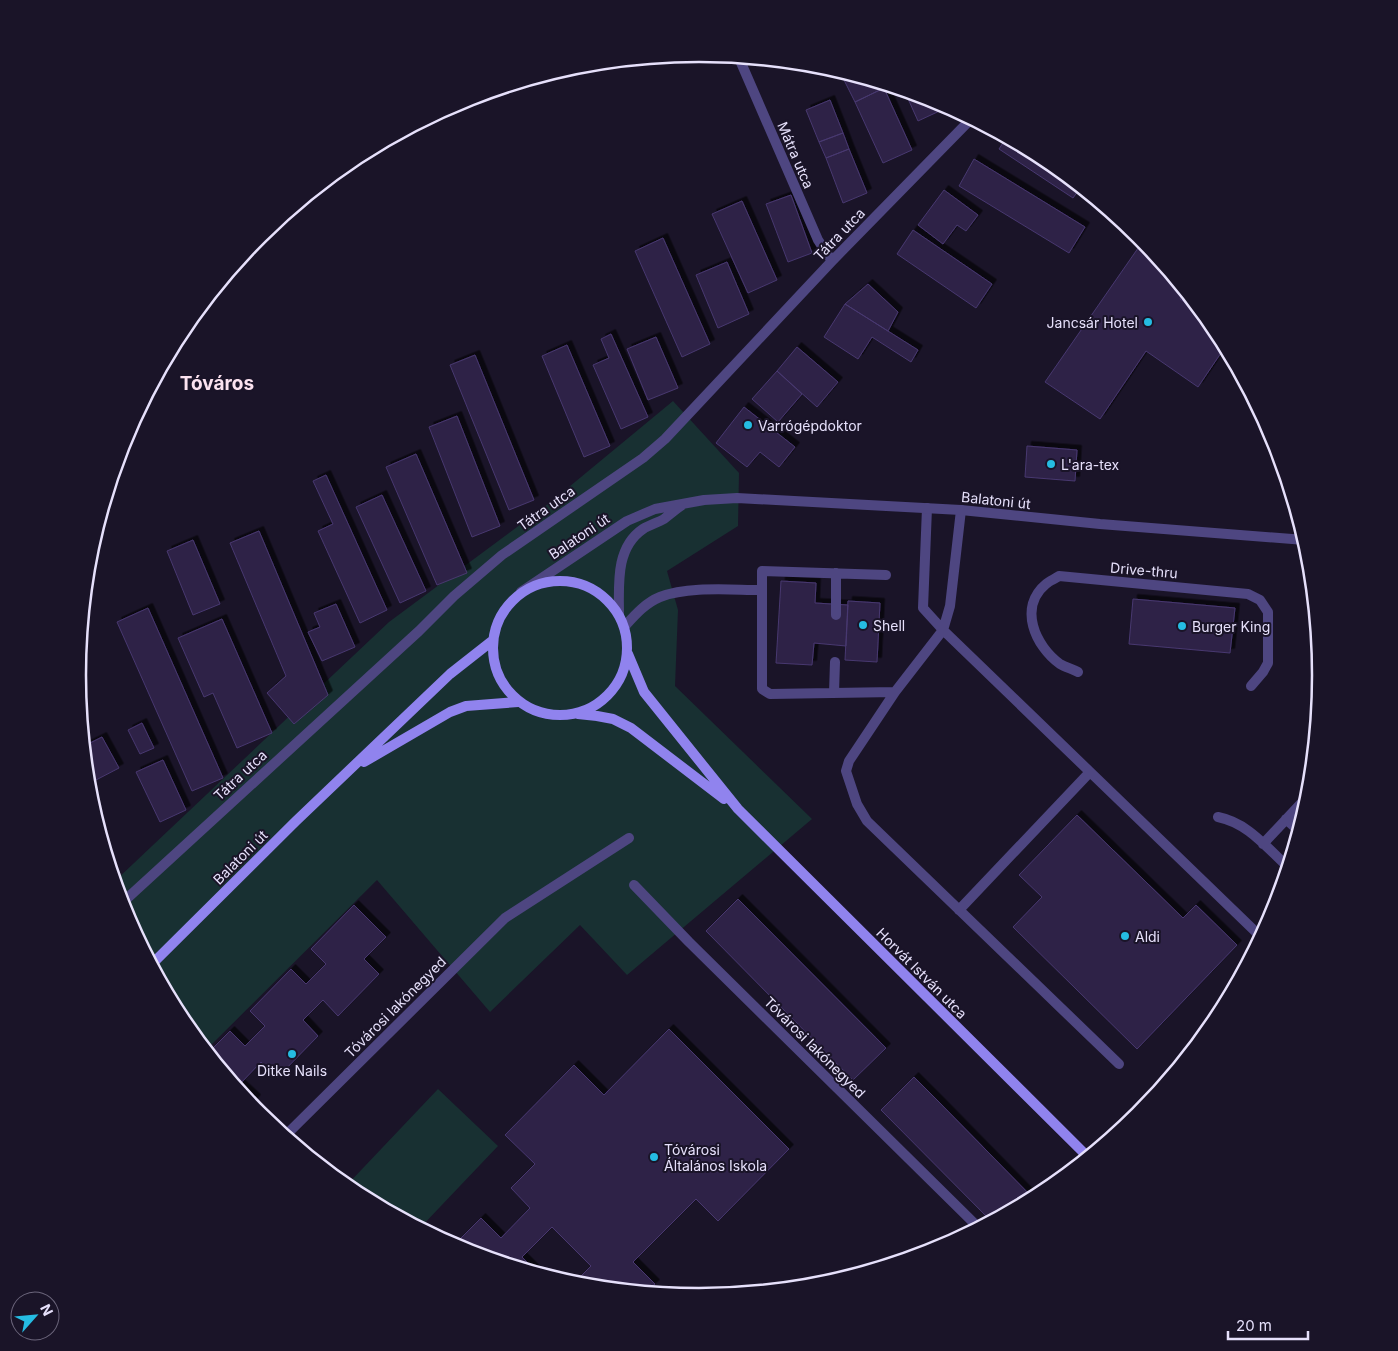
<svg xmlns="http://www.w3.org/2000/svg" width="1398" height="1351" font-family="Inter,sans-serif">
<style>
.green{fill:#183032}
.building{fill:#2e2347;stroke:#483870;filter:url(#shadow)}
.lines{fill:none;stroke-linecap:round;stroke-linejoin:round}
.lane{stroke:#4e4681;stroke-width:10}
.street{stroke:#4e4681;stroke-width:10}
.secondary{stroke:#9083ee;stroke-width:10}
.poi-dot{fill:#25bce2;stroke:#1a1428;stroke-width:2}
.labels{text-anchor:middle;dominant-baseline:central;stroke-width:4;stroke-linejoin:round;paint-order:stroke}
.street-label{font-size:14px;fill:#e6e0fb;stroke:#1a1428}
.poi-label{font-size:14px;fill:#e6e0fb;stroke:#1a1428;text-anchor:start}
.district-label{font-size:19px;font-weight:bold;fill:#fbe2ef;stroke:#1a1428}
.rim{fill:none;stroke:#e6e0fb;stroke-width:2.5}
</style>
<defs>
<filter id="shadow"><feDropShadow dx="4.5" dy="-4.5" stdDeviation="0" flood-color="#0009"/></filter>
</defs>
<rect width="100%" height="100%" fill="#1a1428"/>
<path class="green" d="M673 401 739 473 738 526 667 571 678 610 675 686 812 819 627 975 580 925 490 1012 377 880 206 1050 182 1021 124 913 115 881 389 622 552 501Z
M438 1089 498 1146 420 1228 353 1192 346 1186Z"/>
<path class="building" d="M840 72 883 85 884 88 855 102Z
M884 88 912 150 883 163 855 102Z
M905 92 937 101 945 105 946 108 918 121Z
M830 100 843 133 819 142 806 110Z
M843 133 849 149 826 158 819 142Z
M1006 138 1045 159 1080 188 1073 198 999 149Z
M849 149 867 193 843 203 826 158Z
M974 159 1085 227 1069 253 959 186Z
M944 190 978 215 966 231 957 225 943 244 918 225Z
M791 195 812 253 788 262 766 204Z
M742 201 777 280 748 293 712 214Z
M913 230 992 284 976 308 897 254Z
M663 238 710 344 682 357 635 251Z
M1143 241 1185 292 1180 299 1202 313 1216 330 1225 347 1198 387 1146 351 1100 419 1045 382Z
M727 262 749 314 718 328 696 275Z
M868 284 898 312 888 331 845 304Z
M845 304 918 350 911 362 872 337 858 359 824 337Z
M611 334 648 417 621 429 593 365 609 358 601 339Z
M656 337 678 388 648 400 627 349Z
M567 345 610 446 584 457 542 356Z
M797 347 838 382 817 407 777 371Z
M475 355 534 500 509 510 450 365Z
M777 371 802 394 778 422 752 399Z
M744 407 795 447 779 467 760 452 747 467 716 443Z
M457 416 500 526 472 537 429 427Z
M1027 446 1077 450 1075 481 1025 477Z
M416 454 467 573 437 585 386 467Z
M326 475 387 610 360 623 318 531 333 524 313 481Z
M382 495 426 591 400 603 356 507Z
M259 531 328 695 294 724 267 693 286 676 230 543Z
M193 540 220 604 193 615 167 551Z
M781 581 816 583 815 603 848 605 846 646 814 643 812 665 776 663Z
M1133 599 1235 608 1230 653 1129 644Z
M848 601 880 603 877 662 845 660Z
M336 604 355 647 322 661 308 632 320 627 314 613Z
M148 608 223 778 192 791 117 622Z
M222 619 272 733 237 748 213 693 204 697 178 638Z
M1315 619 1318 649H1312Z
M142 723 154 748 140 754 128 730Z
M102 737 119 768 96 780 86 760 84 746Z
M163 760 186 810 160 822 136 772Z
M1077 815 1183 918 1196 905 1237 945 1137 1049 1013 927 1042 897 1019 875Z
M738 899 886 1048 853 1080 706 931Z
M354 905 386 937 364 959 379 974 338 1016 323 1000 303 1020 318 1036 277 1078 261 1062 240 1084 256 1099 251 1105 208 1053 230 1031 245 1046 265 1026 250 1011 291 969 306 984 326 964 311 949Z
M669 1029 789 1149 718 1221 696 1199 633 1262 655 1284 646 1292 611 1289 608 1286 606 1288 573 1284 591 1266 552 1227 522 1257 539 1274 470 1252 458 1241 481 1218 501 1238 530 1208 511 1188 535 1164 505 1135 574 1065 604 1095Z
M914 1077 938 1101 1033 1198 991 1221 881 1110Z"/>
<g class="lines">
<path class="lane" d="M927 508 923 608 943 630 1261 937
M961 510 950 606 943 630 895 692 849 761 846 771 857 804 867 821 1119 1064
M886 575 762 571V689L770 694 895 692
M836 615V573
M624 627C634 616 645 603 660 597 689 586 730 590 761 590
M1078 672C1072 669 1065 667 1060 664 1035 646 1018 607 1046 584 1049 581 1055 579 1059 576L1248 594 1260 600 1268 612V663L1263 672 1251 686
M834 693 835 662
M1218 817C1248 823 1266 847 1288 867
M1286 819 1299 831
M1263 844 1309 795
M959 910 1090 772"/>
<path class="street" d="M739 58 818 240 832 261
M521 592 627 521 655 509 704 500 737 498 961 510 1100 524 1305 540
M619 615C619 585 615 548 643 529 649 525 657 523 664 519 670 514 676 509 682 505
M634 885 689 942 979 1228
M122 903 419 631 454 596 502 555 643 458 665 439 832 261 971 119
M285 1136 505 918 629 838"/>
<path class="secondary" d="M493 648a67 67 0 1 1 134 0a67 67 0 1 1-134 0Z
M628 654 644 692 738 809 1088 1157
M578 714 597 716 613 719 631 728 724 799
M364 762 450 712 466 706 518 702
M152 964 296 821 450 674 492 641"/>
</g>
<g class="poi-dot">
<circle cx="1148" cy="322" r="5"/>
<circle cx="748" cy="425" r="5"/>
<circle cx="1051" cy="464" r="5"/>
<circle cx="863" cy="625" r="5"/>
<circle cx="1182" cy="626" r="5"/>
<circle cx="1125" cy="936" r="5"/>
<circle cx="292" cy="1054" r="5"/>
<circle cx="654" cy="1157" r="5"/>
</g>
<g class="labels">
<g class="street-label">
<text transform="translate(796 155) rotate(67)">Mátra utca</text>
<text transform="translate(839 234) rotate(-46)">Tátra utca</text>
<text transform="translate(996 500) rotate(6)">Balatoni út</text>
<text transform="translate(546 508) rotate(-35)">Tátra utca</text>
<text transform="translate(579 536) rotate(-34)">Balatoni út</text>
<text transform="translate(1144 570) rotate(5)">Drive-thru</text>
<text transform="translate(240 775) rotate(-43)">Tátra utca</text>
<text transform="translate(240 857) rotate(-45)">Balatoni út</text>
<text transform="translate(922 973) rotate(45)">Horvát István utca</text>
<text transform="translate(395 1007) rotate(-45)">Tóvárosi lakónegyed</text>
<text transform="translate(815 1047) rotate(45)">Tóvárosi lakónegyed</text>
</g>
<g class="poi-label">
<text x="1138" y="322" text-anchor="end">Jancsár Hotel</text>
<text x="758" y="425">Varrógépdoktor</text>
<text x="1061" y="464">L'ara-tex</text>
<text x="873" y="625">Shell</text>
<text x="1192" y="626">Burger King</text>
<text x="1135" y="936">Aldi</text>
<text x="292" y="1070" text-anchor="middle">Ditke Nails</text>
<text x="664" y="1149">Tóvárosi<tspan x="664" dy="16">Általános Iskola</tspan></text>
</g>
<g class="district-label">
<text x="217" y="383">Tóváros</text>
</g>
</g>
<path d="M0 0H1398V1351H0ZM86 675a613 613 0 1 1 1226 0a613 613 0 1 1-1226 0Z" fill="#1a1428" fill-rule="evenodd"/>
<path class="rim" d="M86 675a613 613 0 1 1 1226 0a613 613 0 1 1-1226 0Z"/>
<g transform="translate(35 1316) rotate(63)"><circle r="24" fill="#1a1428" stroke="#6c667c"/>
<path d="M0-4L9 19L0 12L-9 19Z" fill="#25bce2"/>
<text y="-8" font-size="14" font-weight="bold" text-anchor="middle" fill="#e6e0fb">N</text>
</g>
<path d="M1228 1331v8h80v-8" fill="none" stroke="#e6e0fb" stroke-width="2.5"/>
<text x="1236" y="1331" font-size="15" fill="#e6e0fb" stroke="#1a1428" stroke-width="4" paint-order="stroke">20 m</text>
</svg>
